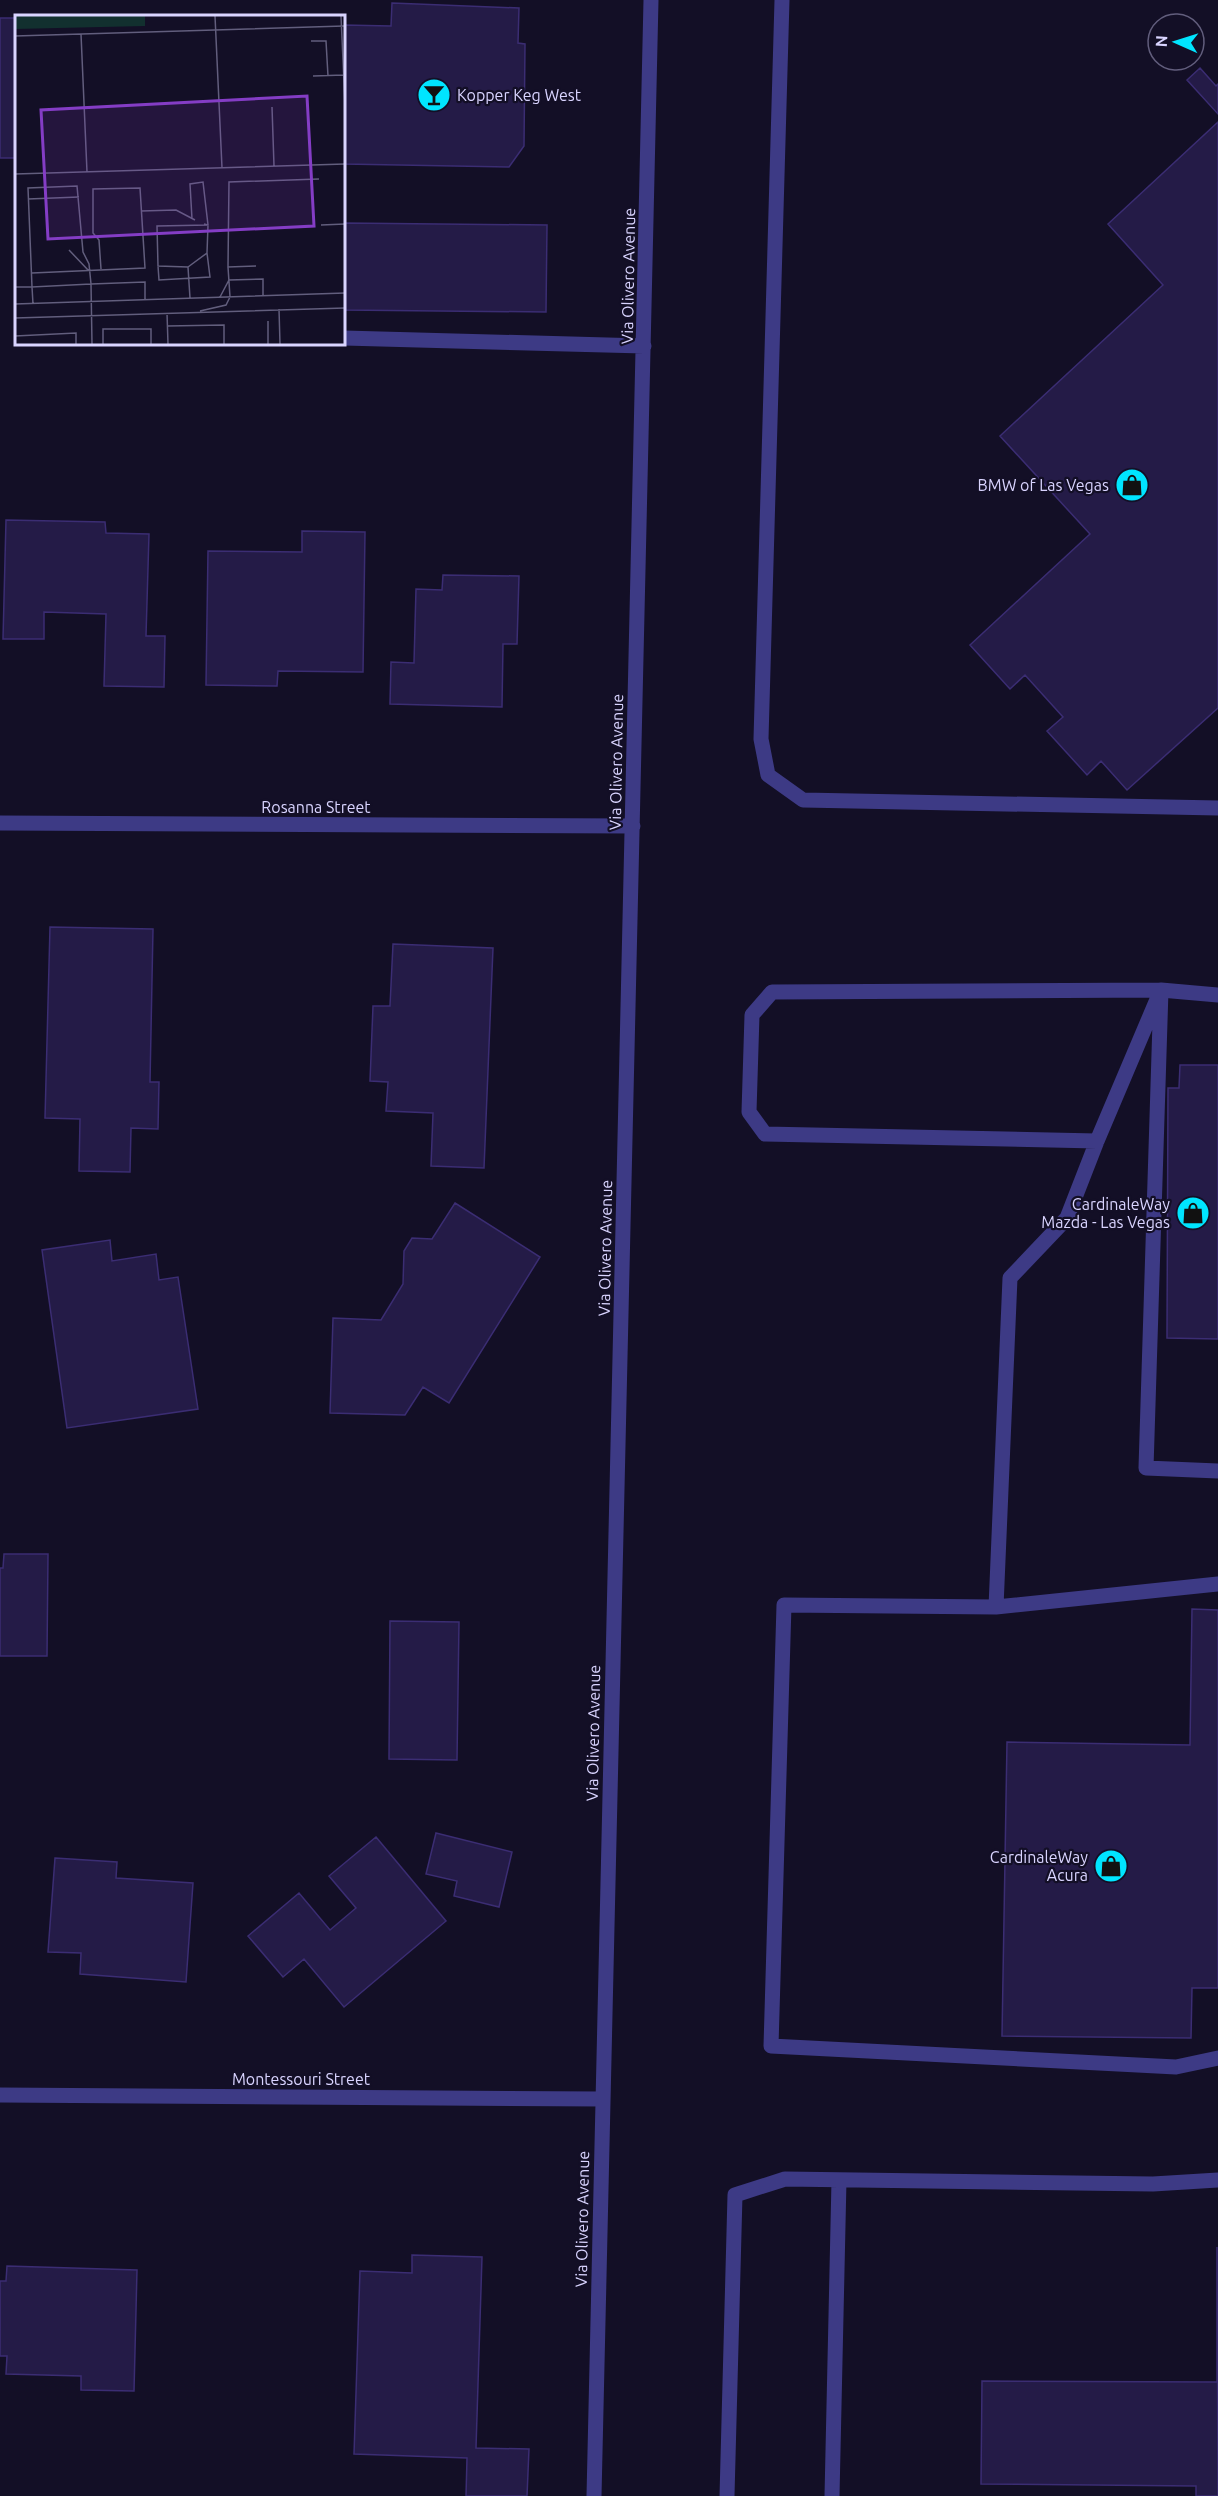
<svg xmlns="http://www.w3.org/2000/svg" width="1218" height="2496" font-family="Ubuntu,sans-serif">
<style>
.building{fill:#241b47;stroke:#3b2d73;stroke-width:1.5}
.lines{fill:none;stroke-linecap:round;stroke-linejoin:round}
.minor{stroke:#3d3a85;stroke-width:15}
.labels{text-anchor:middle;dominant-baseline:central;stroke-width:4.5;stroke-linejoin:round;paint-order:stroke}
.poi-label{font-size:16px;fill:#d9d4ff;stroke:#130f26;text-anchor:end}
.street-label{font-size:16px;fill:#d9d4ff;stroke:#130f26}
.inset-road{fill:none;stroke:#625e7d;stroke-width:1.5}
.view{fill:#843dc5;fill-opacity:0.15;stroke:#843dc5;stroke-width:3}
.inset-edge{fill:none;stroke:#d9d4ff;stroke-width:3}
</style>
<rect width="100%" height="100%" fill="#130f26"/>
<path class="building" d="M392 3 519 8 518 43 525 44 524 146 509 167 344 164V25L391 26Z
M0 18H16V158H0Z
M1200 68 1216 86 1218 84V114L1187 80Z
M1218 122V708L1127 790 1101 761 1087 775 1047 731 1063 717 1025 675 1010 689 970 645 1090 534 1000 436 1163 285 1108 224Z
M344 223 547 225 546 312 344 310Z
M6 520 105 522 106 533 149 534 146 636H165L164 687 104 686 106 614 44 612V639H3Z
M302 531 365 532 363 672 278 671 277 686 206 685 208 551 302 552Z
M443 575 519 576 517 644H503L502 707 390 704 391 662 414 663 416 589 442 590Z
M50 927 153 929 150 1082H159L158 1129 131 1128 130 1172 79 1171 80 1119 45 1118Z
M393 944 493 948 484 1168 431 1166 433 1113 386 1111 388 1082 370 1081 373 1006H390Z
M1180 1065H1218V1339L1167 1338 1168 1088H1179Z
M455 1203 540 1257 449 1403 423 1387 405 1415 330 1413 333 1318 381 1320 403 1284 404 1251 412 1238 432 1239Z
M110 1240 112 1261 156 1254 159 1280 178 1277 198 1409 67 1428 42 1250Z
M4 1554H48L47 1656H0V1568H3Z
M1192 1609 1218 1610V1988H1192L1191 2038 1002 2036 1007 1742 1190 1745Z
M390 1621 459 1622 457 1760 389 1759Z
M436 1833 512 1852 499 1907 454 1896 457 1881 426 1874Z
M376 1837 446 1921 344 2007 304 1959 283 1977 248 1936 299 1893 330 1930 356 1908 329 1876Z
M55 1858 117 1862 116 1878 193 1883 186 1982 80 1974 81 1953 48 1952Z
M1217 2247 1218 2496H1196V2486L981 2484 982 2381 1217 2382Z
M412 2255 482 2257 476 2448 529 2449 527 2496H466L467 2458 354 2454 360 2271 412 2273Z
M7 2266 137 2270 134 2391 81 2390V2376L6 2374 7 2356H0V2281H6Z"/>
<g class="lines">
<path class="minor" d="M782 0 761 739 768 775 803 800 1218 808
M344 338 644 346
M0 823 633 826
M1097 1141 765 1134 749 1112 752 1015 772 992 1161 990 1146 1468 1218 1471
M1218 1584 996 1607 784 1605 771 2046 1176 2067 1218 2058
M996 1607 1010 1278 1067 1218 1097 1141 1161 990 1218 995
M0 2095 602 2099
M594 2496 651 0
M727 2496 735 2195 785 2179 1153 2184 1218 2180
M832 2496 839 2180"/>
</g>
<defs>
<symbol id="bar-disc" viewBox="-11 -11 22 22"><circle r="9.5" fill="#00e5ff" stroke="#130f26"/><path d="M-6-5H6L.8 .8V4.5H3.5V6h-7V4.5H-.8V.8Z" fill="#111"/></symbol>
<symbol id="shop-disc" viewBox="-11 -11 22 22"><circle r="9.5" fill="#00e5ff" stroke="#130f26"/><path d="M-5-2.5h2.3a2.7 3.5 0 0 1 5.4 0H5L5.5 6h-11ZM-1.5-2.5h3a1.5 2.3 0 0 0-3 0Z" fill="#111"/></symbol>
</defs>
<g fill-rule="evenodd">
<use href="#bar-disc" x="415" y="76" width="38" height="38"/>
<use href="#shop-disc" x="1113" y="466" width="38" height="38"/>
<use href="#shop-disc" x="1174" y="1194" width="38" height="38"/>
<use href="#shop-disc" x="1092" y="1847" width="38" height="38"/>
</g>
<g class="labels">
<g class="poi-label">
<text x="457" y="95" text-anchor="start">Kopper Keg West</text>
<text x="1109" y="485">BMW of Las Vegas</text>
<text x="1170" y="1204">CardinaleWay<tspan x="1170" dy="18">Mazda - Las Vegas</tspan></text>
<text x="1088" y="1857">CardinaleWay<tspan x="1088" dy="18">Acura</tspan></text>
</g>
<g class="street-label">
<text transform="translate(628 276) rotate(-89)">Via Olivero Avenue</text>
<text transform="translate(616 762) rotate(-89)">Via Olivero Avenue</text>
<text x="316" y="807">Rosanna Street</text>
<text transform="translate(605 1248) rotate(-89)">Via Olivero Avenue</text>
<text transform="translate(593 1733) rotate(-89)">Via Olivero Avenue</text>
<text x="301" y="2079">Montessouri Street</text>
<text transform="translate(582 2219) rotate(-89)">Via Olivero Avenue</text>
</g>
</g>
<g transform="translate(15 15)">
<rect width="330" height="330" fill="#130f26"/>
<path d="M0 1H130V11L0 14Z" fill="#12302f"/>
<path class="inset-road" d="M200 1 207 153M326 1 330 90M66 19 72 157M0 21 329 11M296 26H311L313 61M298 61 329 60M257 92 259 151M0 159 330 149M13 184 64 182M126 196 161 195 180 205M306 210 330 209M54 235 74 256M143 251 144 265 195 262 192 238M241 251 213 252 214 167 304 164M173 252 143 251 142 211 193 210 188 167 175 169 177 204M213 252 215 282M17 258 130 253 125 173 78 174V218L84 225 86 254M1 272H17L18 289M205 282 214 265 248 264V281M175 283 173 252 192 238 193 210 189 209M0 289 330 278M264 294 265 329M185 296 211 290 215 282M152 298 153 329M0 303 330 293M253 306V329M152 311 209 310V329M0 321 61 318V329M77 329 76 269 74 249 68 237 62 171 13 173 17 272 76 269 130 267V285M88 329V314H136V329"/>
<path class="view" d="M292 81 299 211 33 224 26 95Z"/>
<rect width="330" height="330" class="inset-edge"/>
</g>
<g transform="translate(1176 42) rotate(273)"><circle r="28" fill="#130f26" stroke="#625e7d" stroke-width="1.5"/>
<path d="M0-4.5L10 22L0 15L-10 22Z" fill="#00e5ff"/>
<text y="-9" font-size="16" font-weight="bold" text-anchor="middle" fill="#d9d4ff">N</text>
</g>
</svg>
